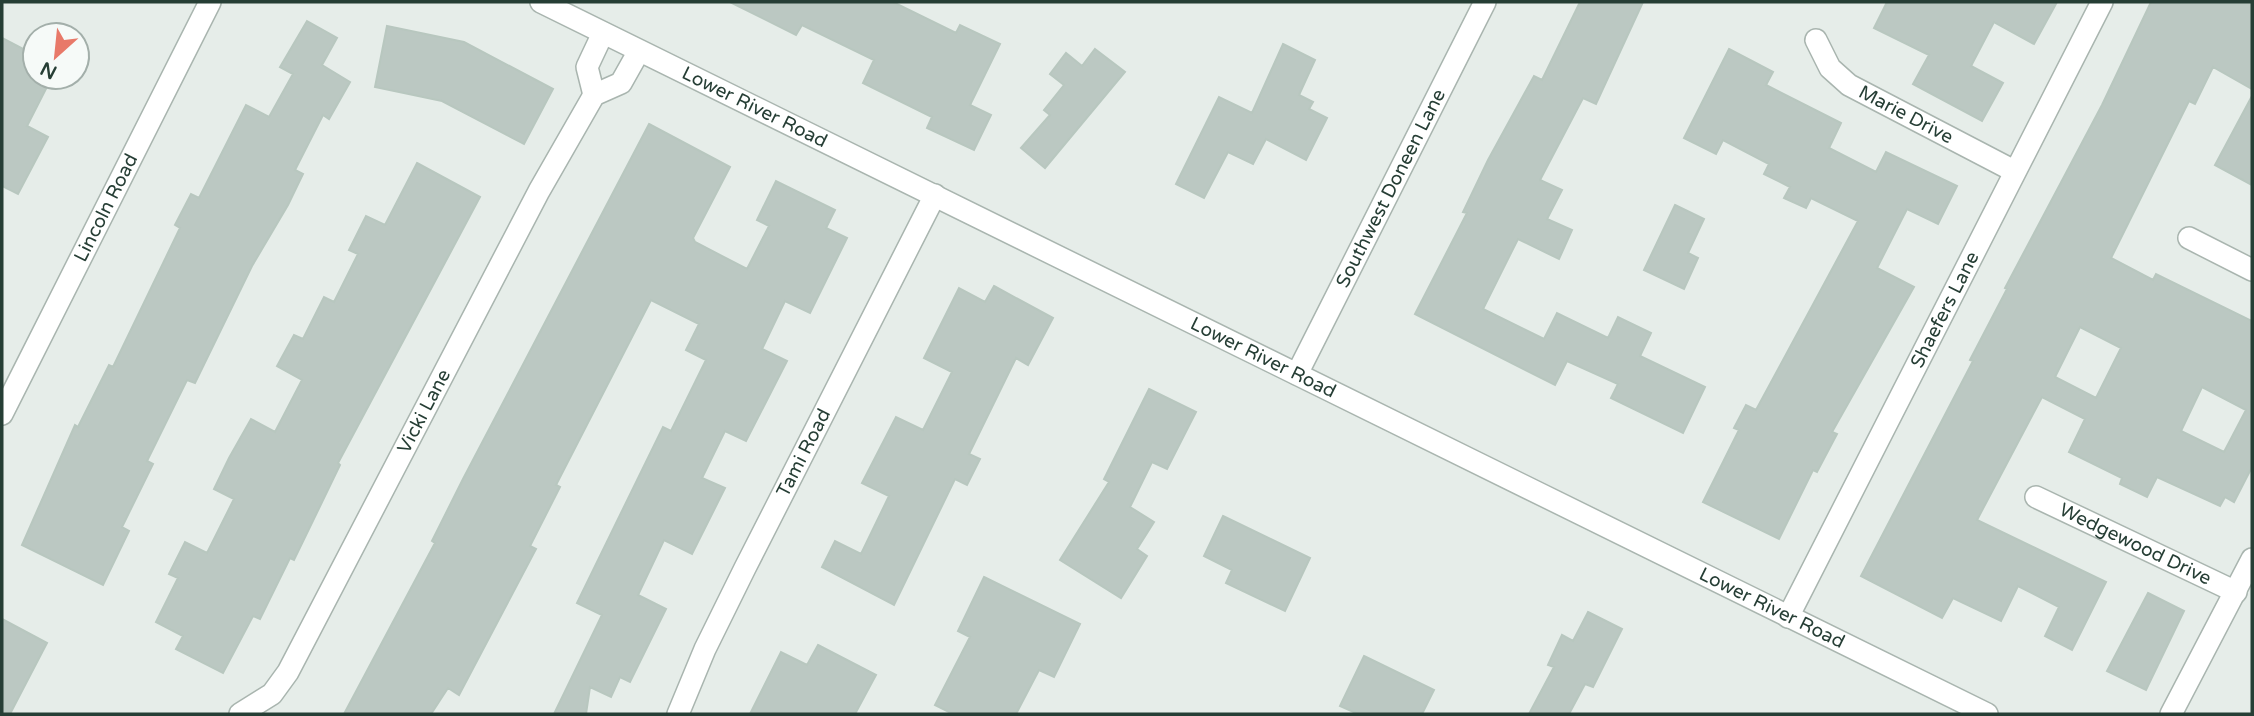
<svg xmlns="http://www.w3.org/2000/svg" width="2254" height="716" font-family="'Varela Round',sans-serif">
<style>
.building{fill:#bbc8c2;stroke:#b8c7bf;stroke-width:2;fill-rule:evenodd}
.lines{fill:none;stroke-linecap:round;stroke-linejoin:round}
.minor-casing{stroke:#a9b5af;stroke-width:24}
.tertiary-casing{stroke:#a9b5af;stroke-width:24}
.minor{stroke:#fff;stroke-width:21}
.tertiary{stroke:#fff;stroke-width:21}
.labels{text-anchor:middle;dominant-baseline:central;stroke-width:5;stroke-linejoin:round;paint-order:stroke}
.street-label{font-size:19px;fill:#263e35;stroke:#f6faf8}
</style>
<rect width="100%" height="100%" fill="#e6ede9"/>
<path class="building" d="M730 2H893L956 33 960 25 1000 44 970 105 991 115 974 150 927 128 932 117 863 83 874 60 802 25 796 35Z
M1580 2H1643L1596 104 1583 98 1540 180 1562 190 1547 219 1572 230 1559 259 1518 239 1483 309 1544 339 1557 313 1608 338 1618 317 1651 333 1640 356 1705 387 1683 433 1611 398 1618 384 1567 361 1555 385 1415 314 1467 213 1463 212 1488 160 1534 76 1542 80Z
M1887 2H2057L2034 44 1994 22 1971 66 2003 83 1982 121 1913 84 1929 55 1874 28Z
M2151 2H2252V89L2213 67 2195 104 2189 101 2111 258 2153 280 2156 274 2252 321V467L2234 502 2225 497 2220 506 2157 477 2147 497 2120 484 2122 478 2069 452 2085 419 2042 397 1977 520 2106 582 2072 650 2045 636 2059 607 2018 586 2001 621 1953 598 1942 618 1861 576 1973 361 1970 360 2007 289 2005 288 2102 105ZM2080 327 2121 348 2096 398 2055 377ZM2202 387 2246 410 2224 452 2181 431Z
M307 21 337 38 322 65 350 82 329 119 323 115 295 170 303 174 288 205 252 266 195 383 187 380 147 461 153 464 122 527 129 531 103 585 22 545 75 425 78 427 109 365 113 367 180 228 175 225 191 194 199 198 246 105 269 117 293 74 280 67Z
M387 26 464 42 553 89 524 144 442 101 375 87Z
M2 38 35 55V77H52L27 126 48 137 18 194 2 186Z
M1283 44 1315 60 1299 95 1313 102 1309 109 1327 118 1306 160 1266 139 1253 164 1228 152 1204 198 1176 184 1219 97 1252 113Z
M1095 49 1125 72 1045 168 1021 148 1050 115 1044 110 1064 85 1050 74 1066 53 1082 66Z
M1729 49 1773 72 1766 85 1841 123 1829 148 1876 172 1886 152 1957 186 1938 224 1907 209 1877 268 1914 287 1832 432 1837 434 1817 472 1813 470 1779 539 1703 502 1739 430 1734 428 1746 405 1756 410 1858 221 1811 198 1806 208 1784 198 1790 187 1764 174 1769 164 1723 140 1716 154 1684 138Z
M2252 96V185L2215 165Z
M649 124 730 167 693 238 695 242 747 269 769 226 757 220 776 181 835 210 826 228 847 238 810 313 785 301 762 349 787 361 746 441 725 431 702 478 725 488 692 554 664 540 638 595 666 609 630 682 620 677 611 697 590 687 586 714H554L602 615 577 603 663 427 671 431 706 360 686 350 699 324 651 300 556 485 560 487 530 546 536 549 459 695 448 688 431 714H344L435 543 432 541 463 479Z
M417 163 480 197 338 463 340 465 294 560 290 558 260 619 253 616 223 673 176 649 183 636 156 622 178 578 169 574 185 542 207 553 234 499 214 489 229 458 251 419 275 432 302 380 277 366 294 335 303 339 324 297 334 302 358 254 349 250 366 216 385 225Z
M1675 205 1704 219 1688 253 1698 258 1684 289 1644 270Z
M994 286 1053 318 1028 365 1016 358 969 454 980 459 967 485 955 479 894 605 822 567 835 541 861 554 889 496 862 483 896 417 923 430 952 372 924 358 959 288 985 302Z
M1149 389 1196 412 1167 469 1152 462 1130 507 1154 522 1137 549 1147 556 1121 598 1060 560 1109 482 1104 479Z
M1223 516 1310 558 1285 611 1226 583 1232 570 1204 556Z
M984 577 1080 624 1054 677 1039 670 1016 714H953L935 705 970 637 958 631Z
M2148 593 2184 611 2146 690 2107 671Z
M1588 612 1622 629 1593 687 1585 684 1569 714H1529L1554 667 1548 665 1562 635 1573 641Z
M2 619 47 643 10 714H2Z
M818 645 876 675 855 714H750L781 652 807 665Z
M1364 656 1434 690 1422 714H1358L1340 706Z"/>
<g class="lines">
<defs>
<g id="minor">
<path id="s1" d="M1816 40 1830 68 1849 85 2014 171"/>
<path d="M594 95 587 67 603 33"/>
<path d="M2189 238 2252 270"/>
<path id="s2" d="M1297 374 1485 2"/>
<path id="s3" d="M2036 497 2236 592"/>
<path id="s4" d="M1788 617 2102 2"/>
<path id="s5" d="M240 714 272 694 288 672 539 191 594 95 621 83 639 51"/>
<path id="s6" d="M678 714 705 649 745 568 935 195"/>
<path d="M2171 714 2252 559"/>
</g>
<g id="tertiary">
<path id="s7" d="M541 2 1987 714"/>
<path id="s8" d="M2 414 210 2"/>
</g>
</defs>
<use href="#minor" class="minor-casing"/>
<use href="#tertiary" class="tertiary-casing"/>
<use href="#minor" class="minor"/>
<use href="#tertiary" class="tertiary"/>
</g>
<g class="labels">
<g class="street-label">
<text stroke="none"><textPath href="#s7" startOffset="238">Lower River Road</textPath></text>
<text stroke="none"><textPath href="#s1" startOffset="121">Marie Drive</textPath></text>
<text stroke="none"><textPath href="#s2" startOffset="208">Southwest Doneen Lane</textPath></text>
<text stroke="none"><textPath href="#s8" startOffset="231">Lincoln Road</textPath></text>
<text stroke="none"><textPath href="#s4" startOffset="345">Shaefers Lane</textPath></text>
<text stroke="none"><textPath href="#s7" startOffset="805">Lower River Road</textPath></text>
<text stroke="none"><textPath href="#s5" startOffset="359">Vicki Lane</textPath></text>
<text stroke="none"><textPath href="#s6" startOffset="290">Tami Road</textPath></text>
<text stroke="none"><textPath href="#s3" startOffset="110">Wedgewood Drive</textPath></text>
<text stroke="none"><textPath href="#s7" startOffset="1372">Lower River Road</textPath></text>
</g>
</g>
<rect width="2254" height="716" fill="none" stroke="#263e35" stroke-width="7"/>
<g transform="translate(56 56) rotate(207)"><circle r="33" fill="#f6faf8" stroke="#a3afaa" stroke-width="2"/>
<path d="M0-5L12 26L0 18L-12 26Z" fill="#e87969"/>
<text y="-10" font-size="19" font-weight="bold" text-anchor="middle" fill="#263e35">N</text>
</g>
</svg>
